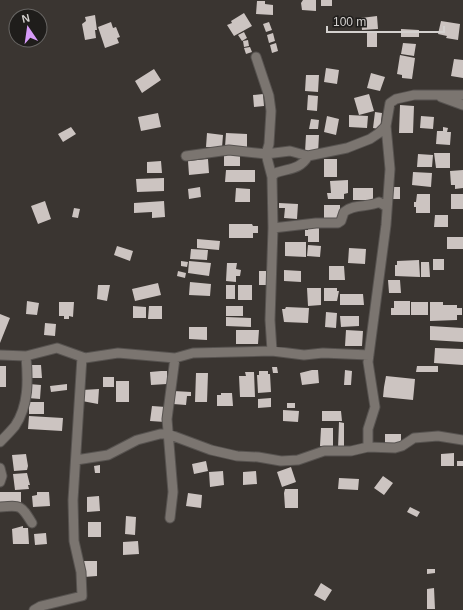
<svg xmlns="http://www.w3.org/2000/svg" width="463" height="610" font-family="Helvetica,sans-serif">
<style>
.building{fill:#ccc4c1}
.lines{fill:none;stroke-linecap:round;stroke-linejoin:round}
.minor-casing{stroke:#575350;stroke-width:11}
.minor{stroke:#7b7570;stroke-width:9}
</style>
<rect width="100%" height="100%" fill="#3a3531"/>
<path class="building" d="M303 0H316V11L302 10 301 3Z
M321 0H332V6H321Z
M257 1H265V4L273 5V15L256 14Z
M244 13 252 26 234 36 227 25 232 23 231 21Z
M95 15 97 30H95L96 38 85 40 82 24 86 21 85 17Z
M377 16 378 29 362 30 361 18Z
M441 21 460 24 458 40 446 38 447 36 438 34Z
M111 22 113 28 116 27 120 37 117 38 119 43 105 48 98 27Z
M269 22 272 30 266 32 263 24Z
M401 29 419 30V37H401Z
M244 32 247 38 242 41 238 35Z
M273 33 275 41 269 43 267 35Z
M367 33H377V47H367Z
M248 40 249 46 244 47 243 41Z
M276 43 278 51 272 53 270 45Z
M403 43 416 44 414 56 401 54Z
M250 47 252 52 246 54 244 48Z
M400 55 415 58 412 79 402 78V75L397 74Z
M454 59 463 60V78L451 76Z
M326 68 339 70 337 84 324 82Z
M154 69 161 80 142 93 135 81Z
M371 73 385 77 380 91 367 88Z
M306 75H319L318 92 305 91Z
M263 94 264 106 254 107 253 95Z
M369 94 374 111 359 115 354 98Z
M308 95 318 96 317 111 307 110Z
M400 105 414 106 413 133H399Z
M375 112 382 113 380 129 373 128Z
M158 113 161 127 141 131 138 117Z
M349 115 368 116 367 128 349 127Z
M327 116 339 119 336 135 324 132Z
M421 116 434 117 433 129 420 128Z
M311 119 319 120 318 129H309Z
M71 127 76 134 63 142 58 134Z
M443 127 448 128 447 132H451L450 145 436 144 437 131H443Z
M207 133 223 135 222 148 206 147Z
M226 133 247 134V148L225 147Z
M306 135H319L318 153 305 152Z
M434 153H450V168H436Z
M418 154 433 155 432 167H417Z
M224 155H240V166H224Z
M208 159 209 173 189 175 188 161Z
M324 159H337V177H324Z
M161 161 162 173H147V162Z
M226 170H255V182H225Z
M463 170V188L455 189V185H451L450 171Z
M413 172 432 173 431 187 412 185Z
M164 178V191L137 192 136 179Z
M348 180V193L344 194V199H328L327 193H331L330 181Z
M200 187 201 197 189 199 188 189Z
M393 187H400V199H392Z
M236 188 250 189V202H235Z
M353 188H373V200H353Z
M417 194H430V213H416V207H414V202H416Z
M451 194H463V209H451Z
M45 201 51 219 38 224 31 206Z
M164 201 165 217 152 218V212L134 213V203Z
M279 203 298 204 297 219 284 218 285 208H279Z
M324 205H340V221H324Z
M74 208 80 209 78 218 72 217Z
M435 215H448V227H434Z
M229 224H252L253 226H258V233H253V238H229Z
M308 226H319V242H308V236H305V230H308Z
M447 237H463V249H447Z
M197 239 220 241 219 250 197 248Z
M285 242H306V257L285 256Z
M308 245 321 246 320 257 307 256Z
M117 246 133 251 130 261 114 255Z
M349 248 366 249 365 264 348 263Z
M191 249 208 250 207 260 190 259Z
M433 259H444V270H433Z
M419 260 420 277 395 276V265H397V261Z
M181 261 188 262 187 267 181 266Z
M189 261 211 263 209 276 188 273Z
M421 262H429L430 277H421Z
M227 263H237L236 269 241 270 240 276H236V282L226 281Z
M329 266H344L345 280H329Z
M284 270 301 271V282L284 281Z
M178 271 186 273 185 278 177 276Z
M259 271H266V285H259Z
M388 280H400L401 293H389Z
M190 282 211 284 210 296 189 295Z
M158 283 161 295 135 301 132 289Z
M98 285H110L107 301 97 299Z
M226 285H235V299H226Z
M238 285H252V300H238Z
M307 288H321V305L308 306Z
M324 288H337V291H339L337 301H324Z
M340 294H363L364 305H340Z
M27 301 39 303 37 315 26 314Z
M394 301H410V315H391V308H394Z
M59 302H74L73 317 69 316V319H64V316H59Z
M411 302H428V315H411Z
M430 302H443V305H457V308H462V315H457V320L430 321Z
M133 306 146 307V318H133Z
M149 306H162V319H148Z
M226 306H243V316H226Z
M286 307 309 308 308 323 284 322 282 309H285Z
M326 312 337 313 336 328 325 327Z
M0 314 10 318 0 343Z
M340 316H359V326L341 327Z
M226 317 251 318V327L226 326Z
M45 323 56 324 55 336 44 335Z
M430 326 463 328V342L430 340Z
M189 327H207V340L189 339Z
M236 330H259L258 344H236Z
M346 330 363 331 362 346H345Z
M435 348 463 349V365L434 363Z
M30 365H41L42 378H30Z
M0 366H6V387H0Z
M417 366H438V372H416Z
M272 367H277L278 373H273Z
M312 370H318L319 383 302 385 300 373Z
M345 370 352 371 351 385H344Z
M161 371H167V384L151 385 150 372Z
M259 371H268V374H270L271 392 258 393 257 375H259Z
M245 372H254L255 397H240L239 376H246Z
M196 373H208L207 402H195Z
M386 376 415 379 414 390 384 387Z
M103 377H114V387H103Z
M116 381H129V402H116Z
M29 384 41 385 40 399 28 398Z
M67 384V390L51 392 50 386Z
M384 387 414 390 413 400 383 397Z
M99 389 98 404 82 401V390Z
M174 391 191 392V396H187L186 405 173 404Z
M221 393H232L233 406H217V395H221Z
M271 398V407L258 408V399Z
M29 402H44V414H29Z
M287 403H295V408H287Z
M152 406 166 407 165 422 150 421Z
M283 410 299 411 298 422 283 421Z
M322 411H341L342 421H322Z
M29 416 63 418 62 431 28 429Z
M339 422 344 423V449H338Z
M321 428H333V446H320Z
M385 434H401V446H385Z
M454 453V466H441V454Z
M26 454 28 466 27 470 14 471 12 455Z
M206 461 208 471 194 474 192 464Z
M457 461H463V466H457Z
M100 465V473H95L94 466Z
M291 467 296 482 282 487 277 472Z
M223 471 224 485 210 487 209 472Z
M256 471 257 484 243 485V472Z
M27 473 30 485H28L29 489 15 490 13 474Z
M383 476 393 483 384 495 374 488Z
M339 478 359 479 358 490 338 489Z
M285 489H298V508H285L284 493Z
M0 492H21V504H0Z
M37 492H49L50 506 33 507 32 496 37 495Z
M188 493 202 495 201 508 186 506Z
M99 496 100 511 87 512V497Z
M410 507 420 512 417 517 407 512Z
M126 516 136 517 135 535 125 534Z
M88 522H101V537H88Z
M23 526V528H28L29 544H13L12 529Z
M46 533 47 544 35 545 34 534Z
M138 541 139 554 123 555V542Z
M84 561H97V576L84 577Z
M427 569H435V573L427 574Z
M321 583 332 590 325 601 314 595Z
M434 588 435 609H427V589Z"/>
<g class="lines">
<defs>
<path id="minor" d="M256 57 269 96 271 111 269 144 266 154 272 177 273 228 270 320 272 351 304 355 323 353 369 355
M441 97 463 105
M186 156 229 150 266 154 290 151 308 156 347 148 370 139 379 133 386 126
M272 177 275 173C289 168 300 170 308 156
M273 228 316 223H338L341 221 344 212C355 203 368 208 379 202L387 207
M0 355 26 356 57 348 85 358 118 353 175 358 193 353 272 351
M0 442C5 437 10 432 15 426 29 405 28 380 26 356
M368 447 395 448 402 446 414 438 438 436 463 440
M76 460 108 455 137 440 160 434H168L211 450 237 456 258 457 281 461 298 460 324 451H351L368 447V429L375 407 368 362 386 225 390 169 386 126 390 103 396 99 414 95H463
M0 468 2 476 0 482
M0 507C21 505 21 505 32 523
M170 518 173 492 167 419 175 358
M34 610 41 606 82 596 81 572 74 541 73 500 82 357"/>
</defs>
<use href="#minor" class="minor-casing"/>
<use href="#minor" class="minor"/>
</g>
<g transform="translate(28 28) rotate(347)"><circle r="19" fill="#1f1d1b" stroke="#676563"/>
<path d="M0-3L7 15L0 10L-7 15Z" fill="#d79bf9"/>
<text y="-6" font-size="11" font-weight="bold" text-anchor="middle" fill="#d4d1cf">N</text>
</g>
<path d="M327 26v6h117v-6" fill="none" stroke="#d4d1cf" stroke-width="2"/>
<text x="333" y="26" font-size="12" fill="#d4d1cf" stroke="#1f1d1b" stroke-width="3" paint-order="stroke">100 m</text>
</svg>
